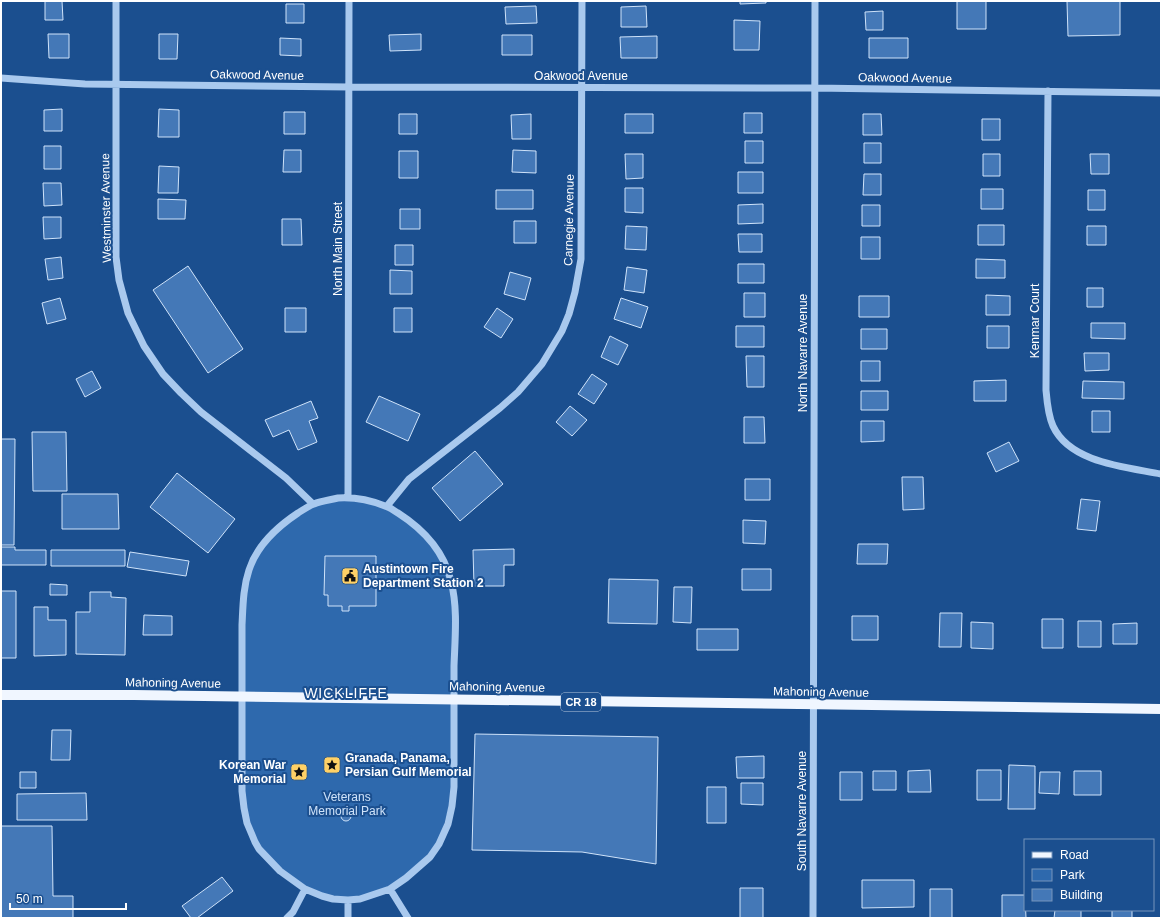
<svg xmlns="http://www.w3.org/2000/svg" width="1162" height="919" font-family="Helvetica,sans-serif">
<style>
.green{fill:#2e69ad}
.building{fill:#4478b7;stroke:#cfe3fa}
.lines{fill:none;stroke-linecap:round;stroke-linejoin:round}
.minor{stroke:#a9c9ee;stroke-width:7}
.major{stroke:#f0f6ff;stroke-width:10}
.labels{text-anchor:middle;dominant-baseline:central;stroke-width:4;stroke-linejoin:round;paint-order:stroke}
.shield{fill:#1b4f8f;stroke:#bbcadd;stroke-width:1}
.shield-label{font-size:11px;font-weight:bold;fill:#fff}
.street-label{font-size:12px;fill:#fff;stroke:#1b4f8f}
.poi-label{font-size:12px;font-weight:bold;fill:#fff;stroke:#1b4f8f;text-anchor:start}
.park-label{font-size:12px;fill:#cfe3fa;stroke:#1b4f8f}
.quarter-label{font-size:14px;letter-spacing:1px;fill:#fff;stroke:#1b4f8f}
</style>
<rect width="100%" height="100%" fill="#1b4f8f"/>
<path class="green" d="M338 498 365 500 409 520 445 564 454 603V787L439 844 390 889 348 900 305 889 259 849 244 808 245 584 264 543 313 504Z"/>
<path class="building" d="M45 1H62L63 20H45Z
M740 1H766V3L740 4Z
M957 1H986V29H957Z
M1067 1H1120V35L1068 36Z
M286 4H304V23H286Z
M536 6 537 23 506 24 505 7Z
M646 6 647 27H621V7Z
M883 11V30H866L865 12Z
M734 20 760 21 759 50H734Z
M48 34H69V58H49Z
M159 34H178L177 59H159Z
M421 34V50L390 51 389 35Z
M502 35H532V55H502Z
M657 36V58H621L620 37Z
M280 38 301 39V56L280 55Z
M869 38H908V58H869Z
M62 109V131H44V110Z
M159 109 179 110V137H158Z
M284 112H305V134H284Z
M744 113H762V133H744Z
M399 114H417V134H399Z
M531 114V139H512L511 115Z
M625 114H653V133H625Z
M863 114H881L882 135H863Z
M982 119H1000V140H982Z
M745 141H763V163H745Z
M864 143H881V163H864Z
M44 146H61V169H44Z
M284 150H301V172H283Z
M513 150 536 151V173L512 172Z
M399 151H418V178H399Z
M625 154H643V178L626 179Z
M983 154H1000V176H983Z
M1090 154H1109V174H1091Z
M159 166 179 167 178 193H158Z
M738 172H763V193H738Z
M864 174H881V195H863Z
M43 183H61L62 205 44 206Z
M625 188H643V213L625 212Z
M981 189H1003V209H981Z
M496 190H533V209H496Z
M1088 190H1105V210H1088Z
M158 199 186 200 185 219H158Z
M763 204V223L738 224V205Z
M862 205H880V226H862Z
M400 209H420V229H400Z
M43 217H61V238L44 239Z
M282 219H301L302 245H282Z
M514 221H536V243H514Z
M978 225H1004V245H978Z
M626 226 647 227 646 250 625 249Z
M1087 226H1106V245H1087Z
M738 234H762V252H739Z
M861 237H880V259H861Z
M395 245H413V265H395Z
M61 257 63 278 48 280 45 259Z
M976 259 1005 260V278H976Z
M738 264H764V283H738Z
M188 266 243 349 208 373 153 290Z
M627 267 647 270 644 293 624 290Z
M390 270 412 271V294H390Z
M510 272 531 278 525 300 504 294Z
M1087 288H1103V307H1087Z
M744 293H765V317H744Z
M986 295 1010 296V315H986Z
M859 296H889V317H859Z
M60 298 66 319 47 324 42 303Z
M621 298 648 307 641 328 614 319Z
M285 308H306V332H285Z
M394 308H412V332H394Z
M497 308 513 319 501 338 484 327Z
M1091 323H1125V339L1091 338Z
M736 326H764V347H736Z
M987 326H1009V348H987Z
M861 329H887V349H861Z
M610 336 628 345 618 365 601 357Z
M1084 353H1109V370L1085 371Z
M746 356H764V387H747Z
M861 361H880V381H861Z
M92 371 101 388 85 397 76 379Z
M592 374 607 384 594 404 578 394Z
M1006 380V401H974V381Z
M1083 381 1124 382V399L1082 398Z
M861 391H888V410H861Z
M379 396 420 414 408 441 366 422Z
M311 401 318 418 309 421 317 442 298 450 289 430 273 437 265 420Z
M570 406 587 420 572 436 556 422Z
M1092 411H1110V432H1092Z
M744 417H764L765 443H744Z
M861 421H884V441L861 442Z
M32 432H66L67 491H33Z
M1 439H15L14 545H1Z
M1009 442 1019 461 996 472 987 453Z
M475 451 503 484 460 521 432 488Z
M177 473 235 519 208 553 150 507Z
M902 477H923L924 509 903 510Z
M745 479H770V500H745Z
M62 494H118L119 529H62Z
M1081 499 1100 501 1096 531 1077 529Z
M743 520 766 521 765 544 743 543Z
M858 544H888L887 564H857Z
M1 547H15V550H46V565H1Z
M514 549V565H504V586H474L473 550Z
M51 550H125V566H51Z
M130 552 189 561 186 576 127 567Z
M325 556H376V606H349V611H342V606H328V595H324Z
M742 569H771V590H742Z
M609 579 658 580 657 624 608 623Z
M50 584 67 585V595H50Z
M674 587H692L691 623 673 622Z
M1 591H16V658H1Z
M90 592H111V597L126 598 125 655 76 654V612H90Z
M34 607H48V620H66V655L34 656Z
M940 613H962L961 647H939Z
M144 615 172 616V635H143Z
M852 616H878V640H852Z
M1042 619H1063V648H1042Z
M1078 621H1101V647H1078Z
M971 622 993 623V649L971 648Z
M1137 623V644H1113V624Z
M697 629H738V650H697Z
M52 730H71L70 760H51Z
M475 734 658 737 656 864 582 852 472 850Z
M764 756V778H737L736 757Z
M1009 765 1035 766V809H1008Z
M930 770 931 792H908V771Z
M977 770H1001V800H977Z
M873 771H896V790H873Z
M1074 771H1101V795H1074Z
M20 772H36V788H20Z
M840 772H862V800H840Z
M1040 772H1060L1059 794 1039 793Z
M741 783H763V805L741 804Z
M707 787H726V823H707Z
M86 793 87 820H17V794Z
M341 816a5 5 0 1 1 10 0a5 5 0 1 1-10 0Z
M1 826H52L53 896H73V918H1Z
M222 877 233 891 197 918H191L182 906Z
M862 880H914V907L862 908Z
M740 888H763V918H740Z
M930 889H952V918H930Z
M1002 895H1025L1026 918H1002Z
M1055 910H1081V918H1054Z
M1112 910H1132V918H1112Z"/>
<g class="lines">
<path class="minor" d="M116 1V257L119 280 128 313 144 346 163 374 181 393 201 412 286 478 313 504
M1 78 85 84 349 87 815 88 1161 93
M1048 91 1046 390C1047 402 1048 415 1053 426 1070 463 1126 467 1161 474
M338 498C354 497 370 500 385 506 390 507 394 511 398 513 423 529 444 552 451 581 458 608 455 638 454 666 454 706 454 747 454 787L452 806 448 824 439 844 430 857 406 878 390 889 360 899 348 900 333 899 322 896 305 889 280 871 259 849 255 842 247 823 244 808 242 791V625C243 606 243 588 249 570 257 545 277 527 298 513 303 510 308 506 314 504 321 501 330 500 338 498Z
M348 498 349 1
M387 506 409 479 500 408 518 392 542 364 562 331 569 314 575 292 581 259 582 1
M390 889 408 918
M287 918 293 912 305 889
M348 918V900
M813 918 815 1"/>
<path class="major" d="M1 695H134L1161 709"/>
</g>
<defs>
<symbol id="civic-square" viewBox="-11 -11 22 22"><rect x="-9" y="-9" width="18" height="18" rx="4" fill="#ffd166" stroke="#1b4f8f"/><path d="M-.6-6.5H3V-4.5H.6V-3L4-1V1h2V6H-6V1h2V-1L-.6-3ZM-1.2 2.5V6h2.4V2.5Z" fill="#111"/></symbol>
<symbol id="sight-square" viewBox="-11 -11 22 22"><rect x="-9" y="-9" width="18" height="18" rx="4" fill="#ffd166" stroke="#1b4f8f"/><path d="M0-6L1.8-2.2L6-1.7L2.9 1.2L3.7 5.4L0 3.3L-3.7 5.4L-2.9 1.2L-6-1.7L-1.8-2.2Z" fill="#111"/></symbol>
</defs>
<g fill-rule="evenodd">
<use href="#civic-square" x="340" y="566" width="20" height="20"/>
<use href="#sight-square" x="322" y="755" width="20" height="20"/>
<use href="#sight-square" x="289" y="762" width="20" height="20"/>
</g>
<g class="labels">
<rect class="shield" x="561" y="693" width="40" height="18" rx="3"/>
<g class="shield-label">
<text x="581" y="702">CR 18</text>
</g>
<g class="street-label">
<text transform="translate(257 75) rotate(1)">Oakwood Avenue</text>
<text x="581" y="76">Oakwood Avenue</text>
<text transform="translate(905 78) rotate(1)">Oakwood Avenue</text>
<text transform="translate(106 208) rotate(-91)">Westminster Avenue</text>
<text transform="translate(569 220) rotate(-89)">Carnegie Avenue</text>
<text transform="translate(338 249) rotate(-90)">North Main Street</text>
<text transform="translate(1035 321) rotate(-90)">Kenmar Court</text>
<text transform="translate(803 353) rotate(-90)">North Navarre Avenue</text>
<text transform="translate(173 683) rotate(1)">Mahoning Avenue</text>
<text transform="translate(497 687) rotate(1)">Mahoning Avenue</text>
<text transform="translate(821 692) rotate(1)">Mahoning Avenue</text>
<text transform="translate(802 811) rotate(-90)">South Navarre Avenue</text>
</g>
<g class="poi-label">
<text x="363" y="569">Austintown Fire<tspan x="363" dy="14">Department Station 2</tspan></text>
<text x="345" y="758">Granada, Panama,<tspan x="345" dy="14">Persian Gulf Memorial</tspan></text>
<text x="286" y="765" text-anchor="end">Korean War<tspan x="286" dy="14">Memorial</tspan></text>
</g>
<g class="park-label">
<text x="347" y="797">Veterans<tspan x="347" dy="14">Memorial Park</tspan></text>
</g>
<g class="quarter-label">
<text x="346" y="693">WICKLIFFE</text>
</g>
</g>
<rect width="1162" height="919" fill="none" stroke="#ffffff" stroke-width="4"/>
<rect x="1024" y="839" width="130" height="72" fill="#1b4f8f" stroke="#7695bc"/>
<rect x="1032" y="852" width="20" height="6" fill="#f0f6ff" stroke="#7695bc"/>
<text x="1060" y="859" font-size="12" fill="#ffffff">Road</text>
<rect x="1032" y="869" width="20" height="12" fill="#2e69ad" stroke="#7695bc"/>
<text x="1060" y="879" font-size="12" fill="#ffffff">Park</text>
<rect x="1032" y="889" width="20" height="12" fill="#4478b7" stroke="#7695bc"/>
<text x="1060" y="899" font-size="12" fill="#ffffff">Building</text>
<path d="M10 903v6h116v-6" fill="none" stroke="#ffffff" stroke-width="2"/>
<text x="16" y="903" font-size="12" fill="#ffffff" stroke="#1b4f8f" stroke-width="3" paint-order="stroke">50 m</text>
</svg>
